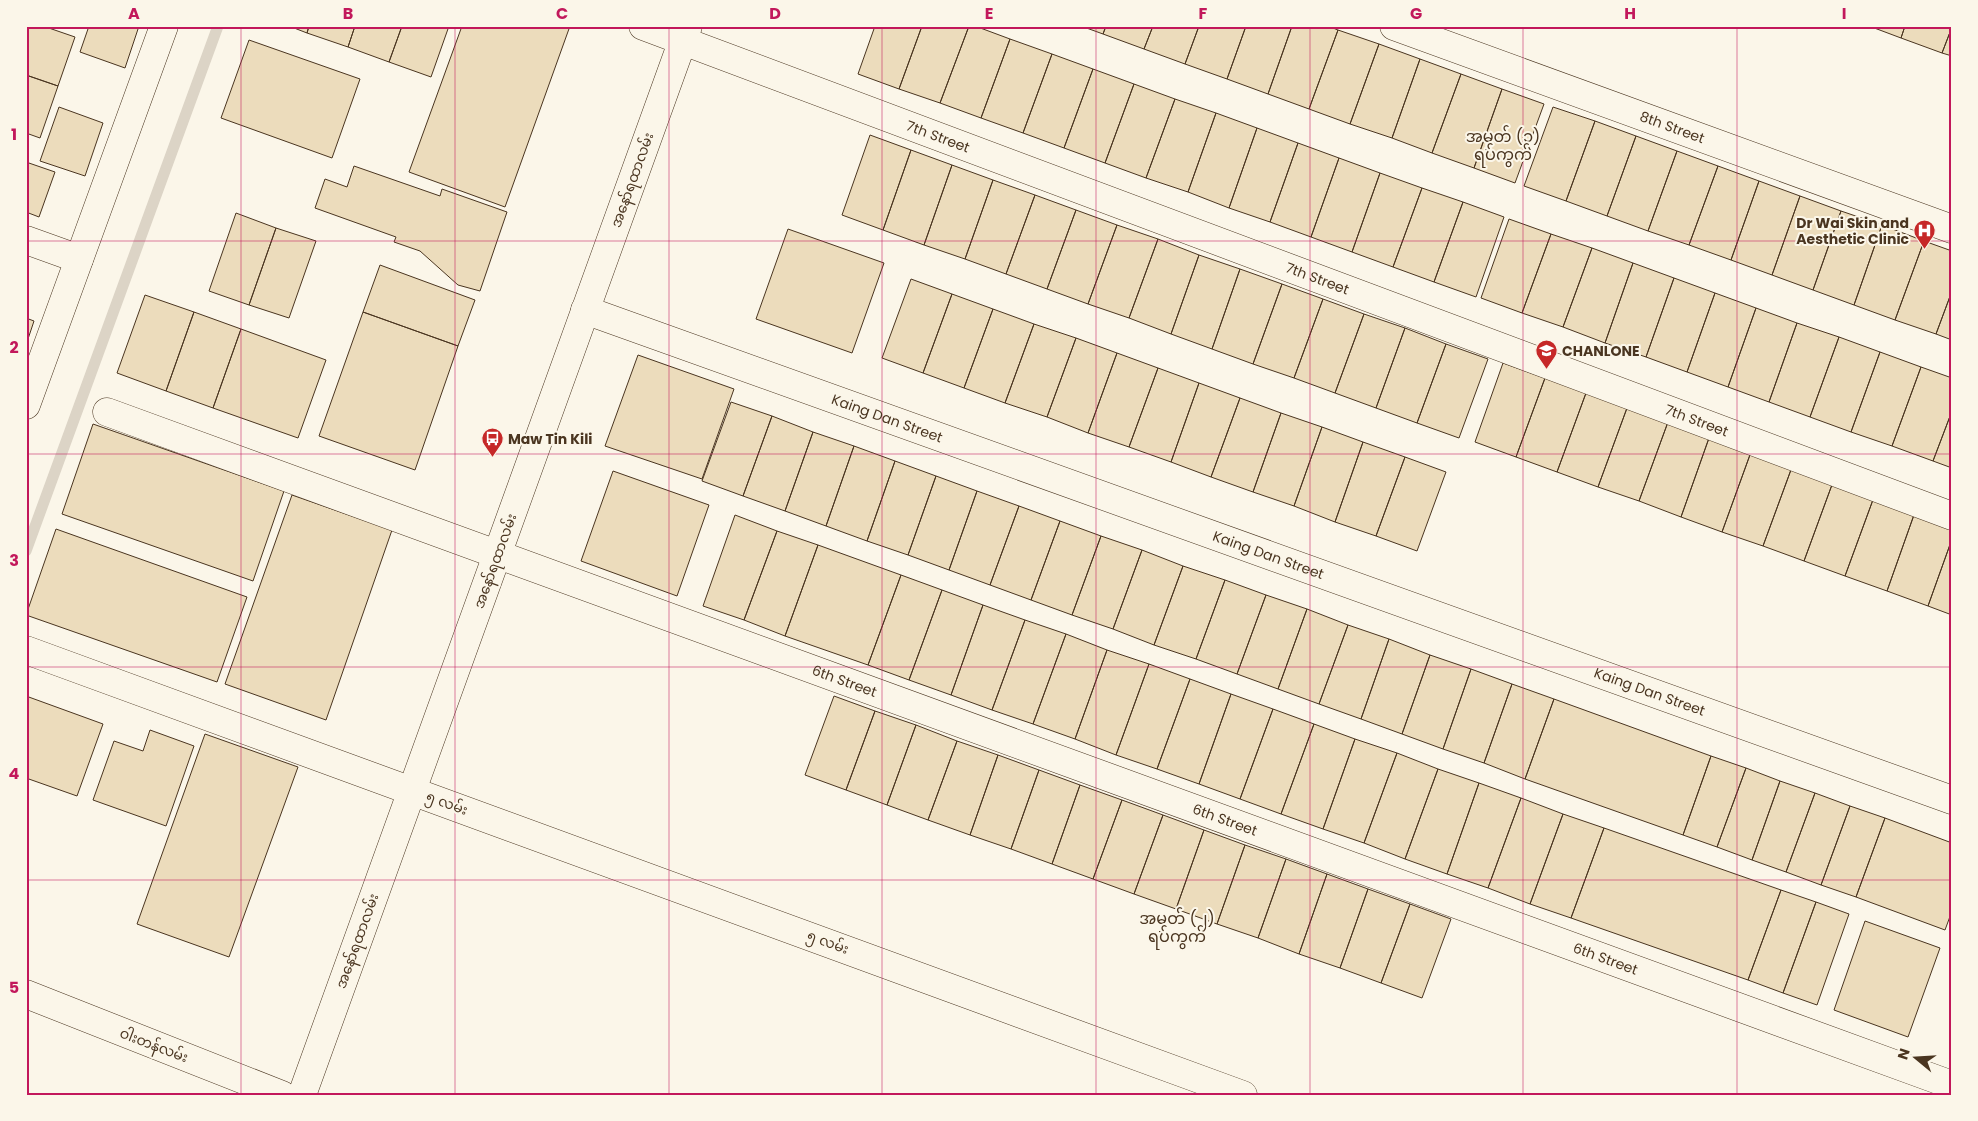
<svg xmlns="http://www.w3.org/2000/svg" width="1978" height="1121" font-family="Poppins,'Noto Sans Myanmar',sans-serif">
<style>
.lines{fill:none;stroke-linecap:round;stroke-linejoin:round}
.stream{stroke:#dcd4c6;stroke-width:11}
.building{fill:#ecdcbc;stroke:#4a3520}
.minor-casing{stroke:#4a3520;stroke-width:29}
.secondary-casing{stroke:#4a3520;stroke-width:29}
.minor{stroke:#fbf6e9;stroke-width:28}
.secondary{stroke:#fbf6e9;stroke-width:28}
.grid{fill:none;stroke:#c2185b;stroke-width:1;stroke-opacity:0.55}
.labels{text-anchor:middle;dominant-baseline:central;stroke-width:4;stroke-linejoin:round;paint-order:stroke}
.street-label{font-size:14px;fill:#4a3520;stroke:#fbf6e9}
.poi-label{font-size:14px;font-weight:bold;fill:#4a3520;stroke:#fbf6e9;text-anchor:start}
.quarter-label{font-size:16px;fill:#4a3520;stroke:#fbf6e9}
.neatline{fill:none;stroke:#c2185b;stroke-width:2}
.grid-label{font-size:16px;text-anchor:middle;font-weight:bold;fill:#c2185b}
</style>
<rect width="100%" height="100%" fill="#fbf6e9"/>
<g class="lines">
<path class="stream" d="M26 551 218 26"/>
</g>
<path class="building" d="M26 26H43L75 37 58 86 26 75Z
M89 26H139L125 68 80 52Z
M289 26H309L307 33Z
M309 26H355L348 47 307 33Z
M355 26H402L389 62 348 47Z
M402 26H449L431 77 389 62Z
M462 26H570L505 207 409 172Z
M875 26H922L899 89 858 74Z
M922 26H969L940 103 899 89Z
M969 26H975L1010 39 981 118 940 103Z
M1081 26H1106L1103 34Z
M1106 26H1153L1144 49 1103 34Z
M1153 26H1199L1185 64 1144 49Z
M1199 26H1246L1227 79 1185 64Z
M1246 26H1292L1268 94 1227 79Z
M1292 26H1328L1338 30 1309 109 1268 94Z
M1869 26H1905L1901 38Z
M1905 26H1952V27L1942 53 1901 38Z
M1952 27V56L1942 53Z
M1338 30 1379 44 1350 124 1309 109Z
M1010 39 1052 54 1023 133 981 118Z
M249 40 360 79 332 158 221 118Z
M1379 44 1420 59 1392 138 1350 124Z
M1052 54 1093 69 1064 148 1023 133Z
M1420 59 1461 74 1432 153 1392 138Z
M1093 69 1134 84 1105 163 1064 148Z
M1461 74 1502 89 1474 168 1432 153Z
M26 75 58 86 40 138 26 133Z
M1134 84 1175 99 1146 178 1105 163Z
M1502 89 1544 104 1515 183 1474 168Z
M1175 99 1216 113 1188 192 1146 178Z
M59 107 103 123 85 176 40 161Z
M1553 107 1595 121 1566 201 1524 186Z
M1216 113 1257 128 1229 208 1188 192Z
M1595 121 1636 136 1607 216 1566 201Z
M1257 128 1298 143 1270 222 1229 208Z
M870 135 911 150 883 230 842 215Z
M1636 136 1677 151 1648 231 1607 216Z
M1298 143 1339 158 1311 237 1270 222Z
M911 150 952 165 924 245 883 230Z
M1677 151 1718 166 1689 245 1648 231Z
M1339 158 1380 173 1352 252 1311 237Z
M26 162 55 172 39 217 26 212Z
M952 165 993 180 965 259 924 245Z
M354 166 440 196 442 189 507 212 480 291 458 285 420 251 394 242 396 237 315 208 325 179 347 187Z
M1718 166 1759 181 1731 260 1689 245Z
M1380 173 1422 188 1393 267 1352 252Z
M993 180 1035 195 1006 274 965 259Z
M1759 181 1800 196 1772 275 1731 260Z
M1422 188 1463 202 1434 282 1393 267Z
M1035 195 1076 210 1047 289 1006 274Z
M1800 196 1841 211 1813 290 1772 275Z
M1463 202 1504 217 1476 297 1434 282Z
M1076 210 1117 225 1088 304 1047 289Z
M1841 211 1882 225 1854 305 1813 290Z
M236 213 276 228 249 305 209 291Z
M1509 219 1551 234 1522 313 1481 298Z
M1117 225 1158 239 1129 318 1088 304Z
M1882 225 1924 241 1895 320 1854 305Z
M276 228 316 241 289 318 249 305Z
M788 229 884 263 852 353 756 319Z
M1551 234 1592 248 1563 327 1522 313Z
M1158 239 1199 255 1171 334 1129 318Z
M1924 241 1952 251V291L1936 334 1895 320Z
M1592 248 1633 263 1605 343 1563 327Z
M1199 255 1240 269 1212 349 1171 334Z
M1633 263 1674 278 1646 357 1605 343Z
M380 265 475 300 458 346 363 312Z
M1240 269 1282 284 1253 364 1212 349Z
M1674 278 1715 293 1687 372 1646 357Z
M911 279 952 294 923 373 882 358Z
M1282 284 1323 299 1294 378 1253 364Z
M1952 291V340L1936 334Z
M1715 293 1756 308 1728 387 1687 372Z
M952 294 993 309 964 388 923 373Z
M145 295 194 312 166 391 117 373Z
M1323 299 1364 314 1335 393 1294 378Z
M1756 308 1797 323 1769 402 1728 387Z
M993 309 1034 324 1005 403 964 388Z
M194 312 241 329 213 408 166 391Z
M363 312 458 346 415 470 319 436Z
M1364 314 1405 328 1376 408 1335 393Z
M26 318 34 321 26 345Z
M1797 323 1839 337 1810 417 1769 402Z
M1034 324 1076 338 1047 417 1005 403Z
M1405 328 1446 344 1417 423 1376 408Z
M241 329 326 360 298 438 213 408Z
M1839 337 1880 352 1851 432 1810 417Z
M1076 338 1117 353 1088 433 1047 417Z
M1446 344 1488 359 1459 438 1417 423Z
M1880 352 1921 367 1892 446 1851 432Z
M1117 353 1158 368 1129 447 1088 433Z
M638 355 734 389 702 479 605 446Z
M1503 363 1545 378 1516 457 1475 442Z
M1921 367 1952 378V411L1933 461 1892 446Z
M1158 368 1199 383 1171 462 1129 447Z
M1545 378 1586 393 1557 472 1516 457Z
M1199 383 1240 398 1211 477 1171 462Z
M1586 393 1627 408 1598 487 1557 472Z
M1240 398 1281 413 1253 492 1211 477Z
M731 402 772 416 743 496 702 481Z
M1627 408 1668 422 1639 501 1598 487Z
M1952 411V468L1933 461Z
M1281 413 1322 427 1294 506 1253 492Z
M772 416 813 432 785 511 743 496Z
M1668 422 1709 438 1681 517 1639 501Z
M93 424 284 491 253 581 62 514Z
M1322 427 1363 442 1335 522 1294 506Z
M813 432 854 446 826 526 785 511Z
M1709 438 1751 452 1722 532 1681 517Z
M1363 442 1405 457 1376 536 1335 522Z
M854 446 895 461 867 541 826 526Z
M1751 452 1792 467 1763 546 1722 532Z
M1405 457 1446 472 1417 551 1376 536Z
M895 461 936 476 908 555 867 541Z
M1792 467 1833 482 1804 561 1763 546Z
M613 471 709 505 677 596 581 561Z
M936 476 977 491 949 570 908 555Z
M1833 482 1874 497 1845 576 1804 561Z
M977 491 1019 506 990 585 949 570Z
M292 495 392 530 326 720 225 684Z
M1874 497 1915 512 1887 591 1845 576Z
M1019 506 1060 521 1031 600 990 585Z
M1915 512 1952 525V539L1928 606 1887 591Z
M735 515 777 531 744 620 703 606Z
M1060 521 1101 536 1072 615 1031 600Z
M56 529 247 597 217 682 26 615Z
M777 531 818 545 785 636 744 620Z
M1101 536 1142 550 1113 629 1072 615Z
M1952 539V615L1928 606Z
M818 545 901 575 868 665 785 636Z
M1142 550 1183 566 1154 645 1113 629Z
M1183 566 1225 580 1196 659 1154 645Z
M901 575 942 590 909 680 868 665Z
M1225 580 1266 595 1237 674 1196 659Z
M942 590 983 605 951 695 909 680Z
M1266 595 1307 609 1278 689 1237 674Z
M983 605 1025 620 992 710 951 695Z
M1307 609 1348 625 1319 704 1278 689Z
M1025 620 1066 634 1033 724 992 710Z
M1348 625 1389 639 1361 719 1319 704Z
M1066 634 1107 650 1075 739 1033 724Z
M1389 639 1430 655 1402 734 1361 719Z
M1107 650 1149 664 1116 755 1075 739Z
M1430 655 1471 669 1443 749 1402 734Z
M1149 664 1190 679 1157 769 1116 755Z
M1471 669 1512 684 1484 763 1443 749Z
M1190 679 1231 694 1199 784 1157 769Z
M1512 684 1554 699 1525 779 1484 763Z
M1231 694 1273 709 1240 799 1199 784Z
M26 696 103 724 77 796 26 778Z
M834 696 875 711 846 790 805 775Z
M1554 699 1711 756 1683 835 1525 779Z
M1273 709 1314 724 1281 814 1240 799Z
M875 711 916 725 887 805 846 790Z
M1314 724 1355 739 1323 829 1281 814Z
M916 725 957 741 928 820 887 805Z
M150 730 194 746 166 826 93 800 114 741 143 751Z
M205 734 298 767 229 957 137 924Z
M1355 739 1397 753 1364 843 1323 829Z
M957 741 998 755 970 835 928 820Z
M1397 753 1438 769 1405 859 1364 843Z
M998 755 1039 770 1011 849 970 835Z
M1711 756 1746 768 1717 847 1683 835Z
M1746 768 1780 781 1752 860 1717 847Z
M1438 769 1479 783 1447 874 1405 859Z
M1039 770 1080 785 1052 864 1011 849Z
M1780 781 1815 793 1786 872 1752 860Z
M1479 783 1521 798 1488 888 1447 874Z
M1080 785 1122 800 1093 879 1052 864Z
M1815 793 1850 806 1821 885 1786 872Z
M1521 798 1563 814 1530 904 1488 888Z
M1122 800 1163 815 1134 894 1093 879Z
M1850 806 1885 818 1856 897 1821 885Z
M1563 814 1604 828 1571 918 1530 904Z
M1163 815 1204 830 1176 909 1134 894Z
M1885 818 1952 843V911L1945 930 1856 897Z
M1604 828 1781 890 1748 980 1571 918Z
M1204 830 1245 845 1217 924 1176 909Z
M1245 845 1286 859 1258 938 1217 924Z
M1286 859 1327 874 1299 954 1258 938Z
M1327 874 1368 889 1340 968 1299 954Z
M1368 889 1410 904 1381 983 1340 968Z
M1781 890 1816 902 1783 993 1748 980Z
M1816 902 1849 914 1817 1005 1783 993Z
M1410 904 1451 919 1422 998 1381 983Z
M1865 921 1940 948 1908 1037 1834 1010Z"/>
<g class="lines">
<defs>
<g id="minor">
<path id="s1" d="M643 26 1952 516"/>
<path id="s2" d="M1394 26 1952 229"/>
<path d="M26 240 79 259"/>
<path id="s3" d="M585 310 1952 800"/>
<path d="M26 405 164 26"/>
<path id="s4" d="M107 412 1952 1085"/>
<path d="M26 650 1243 1095"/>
</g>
<path id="secondary" d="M26 994 282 1095
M302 1095 688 26"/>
</defs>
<use href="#minor" class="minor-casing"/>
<use href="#secondary" class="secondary-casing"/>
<use href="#minor" class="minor"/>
<use href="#secondary" class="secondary"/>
</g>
<path class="grid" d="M241 26V1095M455 26V1095M669 26V1095M882 26V1095M1096 26V1095M1310 26V1095M1523 26V1095M1737 26V1095M26 241H1952M26 454H1952M26 667H1952M26 880H1952"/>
<defs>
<symbol id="hospital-pin" viewBox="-11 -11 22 30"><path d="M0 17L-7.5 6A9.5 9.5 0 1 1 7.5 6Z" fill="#c62828" stroke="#fbf6e9"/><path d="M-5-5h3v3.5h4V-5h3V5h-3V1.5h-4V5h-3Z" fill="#fff"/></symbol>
<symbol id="school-pin" viewBox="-11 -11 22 30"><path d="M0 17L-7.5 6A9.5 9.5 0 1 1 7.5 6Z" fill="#c62828" stroke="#fbf6e9"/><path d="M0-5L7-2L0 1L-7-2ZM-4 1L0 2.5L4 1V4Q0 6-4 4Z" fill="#fff"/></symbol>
<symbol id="bus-pin" viewBox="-11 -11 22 30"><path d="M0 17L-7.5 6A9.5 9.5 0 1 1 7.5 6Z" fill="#c62828" stroke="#fbf6e9"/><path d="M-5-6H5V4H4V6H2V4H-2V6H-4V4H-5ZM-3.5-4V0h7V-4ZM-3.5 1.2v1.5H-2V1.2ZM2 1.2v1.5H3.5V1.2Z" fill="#fff"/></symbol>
</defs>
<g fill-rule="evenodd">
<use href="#hospital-pin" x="1912" y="218" width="25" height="34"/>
<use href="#school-pin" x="1534" y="338" width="25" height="34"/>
<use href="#bus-pin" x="480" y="426" width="25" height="34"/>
</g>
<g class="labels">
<g class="street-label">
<text stroke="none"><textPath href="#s2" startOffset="296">8th Street</textPath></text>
<text stroke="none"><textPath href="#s1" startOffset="315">7th Street</textPath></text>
<text transform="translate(632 180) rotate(-70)">အနော်ရထာလမ်း</text>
<text stroke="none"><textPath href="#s1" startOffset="720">7th Street</textPath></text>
<text stroke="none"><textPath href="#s3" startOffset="321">Kaing Dan Street</textPath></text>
<text stroke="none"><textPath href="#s1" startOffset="1125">7th Street</textPath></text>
<text stroke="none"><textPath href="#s3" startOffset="726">Kaing Dan Street</textPath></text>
<text transform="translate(495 561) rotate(-70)">အနော်ရထာလမ်း</text>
<text stroke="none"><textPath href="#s4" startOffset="785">6th Street</textPath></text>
<text stroke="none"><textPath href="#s3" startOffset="1131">Kaing Dan Street</textPath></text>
<text transform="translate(447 803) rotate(20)">၅ လမ်း</text>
<text stroke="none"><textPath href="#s4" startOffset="1190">6th Street</textPath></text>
<text transform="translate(357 941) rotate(-70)">အနော်ရထာလမ်း</text>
<text transform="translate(828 942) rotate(20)">၅ လမ်း</text>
<text stroke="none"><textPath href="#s4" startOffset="1595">6th Street</textPath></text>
<text transform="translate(154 1045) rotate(21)">ဝါးတန်လမ်း</text>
</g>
<g class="poi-label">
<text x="1909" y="223" text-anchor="end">Dr Wai Skin and<tspan x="1909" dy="16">Aesthetic Clinic</tspan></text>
<text x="1562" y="351">CHANLONE</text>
<text x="508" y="439">Maw Tin Kili</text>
</g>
<g class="quarter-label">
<text x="1503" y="136">အမှတ် (၃)<tspan x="1503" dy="18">ရပ်ကွက်</tspan></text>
<text x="1177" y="918">အမှတ် (၂)<tspan x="1177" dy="18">ရပ်ကွက်</tspan></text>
</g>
</g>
<rect width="1978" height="1121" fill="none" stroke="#fbf6e9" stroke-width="55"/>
<g transform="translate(1916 1058) rotate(288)" stroke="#fbf6e9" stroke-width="4" paint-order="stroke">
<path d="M0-4L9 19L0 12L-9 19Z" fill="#4a3520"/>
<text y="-8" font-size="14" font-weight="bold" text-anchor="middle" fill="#4a3520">N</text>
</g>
<rect x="28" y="28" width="1922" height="1066" class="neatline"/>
<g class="grid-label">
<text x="134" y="19">A</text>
<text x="348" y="19">B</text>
<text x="562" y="19">C</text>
<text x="775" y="19">D</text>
<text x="989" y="19">E</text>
<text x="1203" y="19">F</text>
<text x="1416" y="19">G</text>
<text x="1630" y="19">H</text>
<text x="1844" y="19">I</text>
<text x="14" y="140">1</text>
<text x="14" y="353">2</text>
<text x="14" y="566">3</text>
<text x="14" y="779">4</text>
<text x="14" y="993">5</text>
</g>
</svg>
